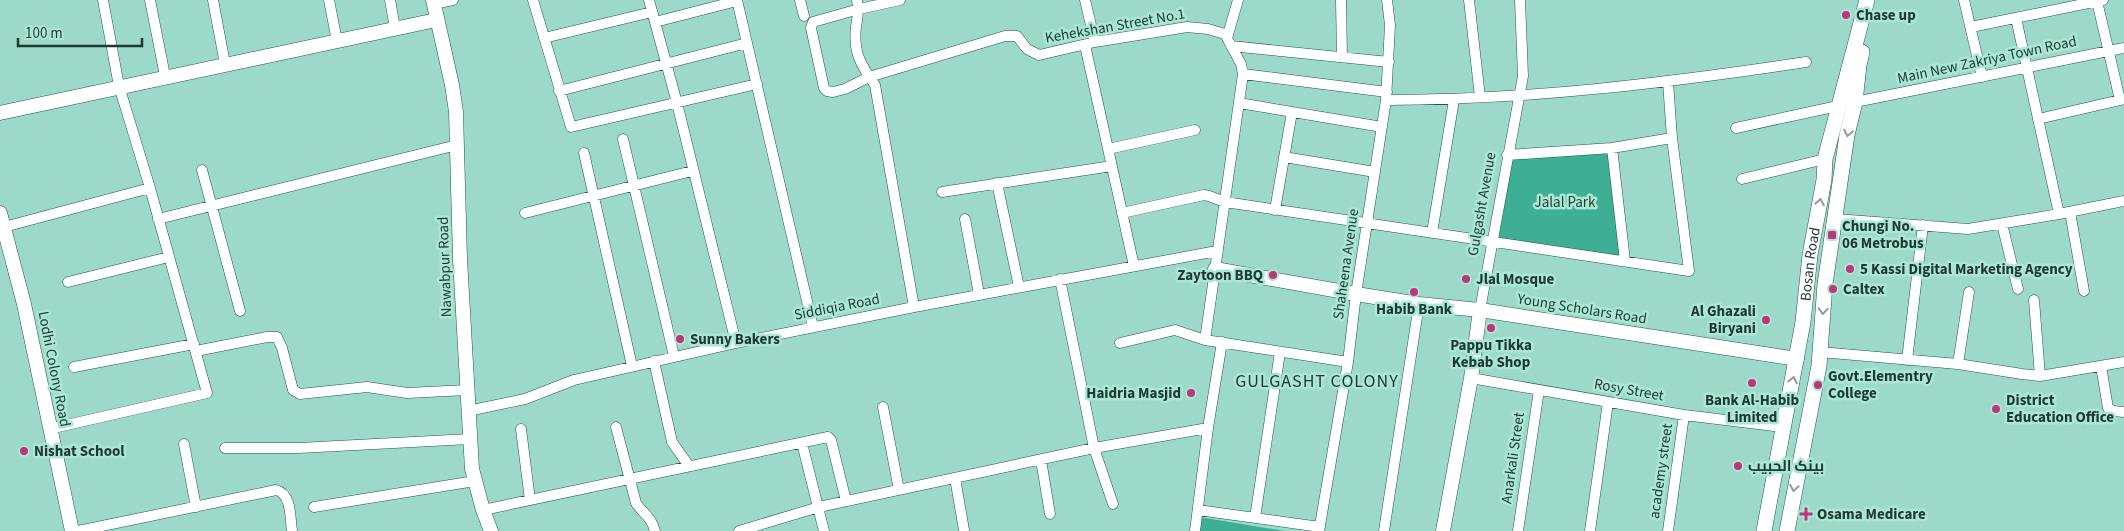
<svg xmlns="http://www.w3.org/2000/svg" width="2124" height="531" font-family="'Source Sans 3',Cairo,sans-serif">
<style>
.green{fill:#3eae94}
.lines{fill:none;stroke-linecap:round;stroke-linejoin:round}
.street-casing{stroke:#1c594b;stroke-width:11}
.secondary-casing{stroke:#1c594b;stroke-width:15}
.primary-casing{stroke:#1c594b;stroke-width:16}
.street{stroke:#fff;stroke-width:10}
.secondary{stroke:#fff;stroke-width:14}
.primary{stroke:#fff;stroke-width:15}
.oneway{stroke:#8f9c98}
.poi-dot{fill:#bc3678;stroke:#aae7d5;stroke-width:2}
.labels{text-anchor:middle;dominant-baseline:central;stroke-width:5;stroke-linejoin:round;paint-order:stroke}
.poi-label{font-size:15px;font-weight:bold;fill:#1f3831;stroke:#aae7d5;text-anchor:start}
.street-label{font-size:15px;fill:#1f3831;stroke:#aae7d5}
.park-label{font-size:15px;fill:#1f3b33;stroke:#aae7d5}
.quarter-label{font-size:18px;letter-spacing:1px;fill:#1f3831;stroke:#aae7d5}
</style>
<rect width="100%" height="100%" fill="#9dd9c8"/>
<path class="green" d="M1612 148 1625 261 1491 242 1507 155Z
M1193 516 1285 531H1191Z"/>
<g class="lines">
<defs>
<path id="street" d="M150 0 165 76
M213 0 225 64
M329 0 337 41
M390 0 395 28
M533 0 571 127 757 84
M649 0 677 103 736 343
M737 0 813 327
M800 0 804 16
M857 0C859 10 858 17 856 27 853 53 861 65 875 85L914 307
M900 0 859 9 813 22 811 28 824 88 827 91 833 92 845 89 869 77 1005 36H1017L1027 49 1039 55 1095 42 1187 27 1208 29 1228 35
M1085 0 1095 42
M1341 0 1342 57
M1469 0 1480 97
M1964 0 1982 77
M2097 1 2120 100
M433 4 453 0
M2016 18 2059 214
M655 22 737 1
M1971 27 2103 0
M544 38 652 12
M1085 45 1134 266
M1231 46 1389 62
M1243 74 1387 92
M559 91 747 43
M1386 100C1527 100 1667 83 1806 62
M1855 102 2124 48
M1239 103 1382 127
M2038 119 2124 99
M1736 128 1838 106
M623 139 674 356
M1612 148 1625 261
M1108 149 1195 130
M584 153 632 366
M1507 155 1612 148 1672 138
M1284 157 1375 172
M202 170 240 311
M1742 179 1825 159
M997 183 1019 287
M942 192 1112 166
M1275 210 1292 112
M2070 212 2084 291
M525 213 692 171
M1122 213 1204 195 1209 196 1225 202 1689 271 1672 138 1668 82
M158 219 457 145
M965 219 979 294
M1836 219 1968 229 2059 214 2124 201
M2002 224 2018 289
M4 227 150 188
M1432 233 1454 100
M1060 279 1094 448 1113 504
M68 282 169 257
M2034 300 2040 376
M1480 310 1523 76 1520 0
M1205 340 1243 74 1241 64 1227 38 1238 0
M1120 343 1175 330 1205 340 1348 362
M196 351 267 337H277L282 348 293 390 300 394 367 387 407 393 467 390
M1820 352 1958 364 2022 374 2040 376 2124 362
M1907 360 1923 225
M654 361 672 442 689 466
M1958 364 1969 292
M2101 366 2108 408 2113 411 2124 412
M74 367 194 344
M1471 378 1684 415 1783 427
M883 407 899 490
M468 411 525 399 574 380 736 343 914 307 1217 251
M616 427 636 503C644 515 651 516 655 531
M49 429 207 393 150 188 119 86 103 0
M521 429 530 500
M802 443 824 531
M184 444 196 507
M225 448H299L470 439
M1041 460 1050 514
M955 478 964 530
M314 507 475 481
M483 510 828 437 831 440 846 501
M1198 510 1320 527
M1255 518 1280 352
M78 531 276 490C292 494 290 518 292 531
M739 531 819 507 1094 448 1208 428
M1195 531 1208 428 1222 342
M1319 531 1348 362 1356 294 1386 100 1390 25 1387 0
M1384 531 1419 304
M1518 531 1539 390
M1590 531 1608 402
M1668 531 1684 415"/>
<path id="secondary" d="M433 0 452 85 456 112 460 259 472 469 483 510 491 531
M0 113 436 20
M0 213 24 304 72 531
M1215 269 1356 294 1419 304 1480 310 1797 359
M1443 531 1471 378 1480 310"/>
<g id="primary">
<path id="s1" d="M1764 531 1803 322 1810 255 1824 180 1825 159 1867 0"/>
<path d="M1787 531 1819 366 1825 284 1847 135 1855 102 1859 65 1862 52"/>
</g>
</defs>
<use href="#street" class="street-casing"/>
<use href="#secondary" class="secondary-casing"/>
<use href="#primary" class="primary-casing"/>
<use href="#street" class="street"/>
<use href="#secondary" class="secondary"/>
<use href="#primary" class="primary"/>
</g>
<defs><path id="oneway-chevron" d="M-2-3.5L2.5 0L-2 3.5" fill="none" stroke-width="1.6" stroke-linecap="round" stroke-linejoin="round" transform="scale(1.25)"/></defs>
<g class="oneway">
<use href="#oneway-chevron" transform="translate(1848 133) rotate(101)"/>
<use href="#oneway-chevron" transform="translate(1820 202) rotate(-80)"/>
<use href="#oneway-chevron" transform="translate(1823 311) rotate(94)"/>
<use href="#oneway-chevron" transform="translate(1793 380) rotate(-78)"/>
<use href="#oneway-chevron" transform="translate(1794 488) rotate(100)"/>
</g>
<g class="poi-dot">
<circle cx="1846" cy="15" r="5"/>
<rect x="1827" y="230" width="10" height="10" rx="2.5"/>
<circle cx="1850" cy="269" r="5"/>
<circle cx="1273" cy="275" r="5"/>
<circle cx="1466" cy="279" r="5"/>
<circle cx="1833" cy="289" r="5"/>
<circle cx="1414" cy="292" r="5"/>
<circle cx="1766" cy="320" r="5"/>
<circle cx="1491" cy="328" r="5"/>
<circle cx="680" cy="339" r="5"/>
<circle cx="1752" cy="383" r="5"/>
<circle cx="1818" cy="385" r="5"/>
<circle cx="1191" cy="393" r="5"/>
<circle cx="1996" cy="409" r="5"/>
<circle cx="24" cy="451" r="5"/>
<circle cx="1738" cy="466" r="5"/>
<path d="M1803.5 506.5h5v5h5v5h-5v5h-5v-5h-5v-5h5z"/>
</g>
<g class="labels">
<g class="poi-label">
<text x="1856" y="15">Chase up</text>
<text x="1842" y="226">Chungi No.<tspan x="1842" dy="17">06 Metrobus</tspan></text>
<text x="1860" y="269">5 Kassi Digital Marketing Agency</text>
<text x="1263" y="275" text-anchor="end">Zaytoon BBQ</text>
<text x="1476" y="279">Jlal Mosque</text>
<text x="1843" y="289">Caltex</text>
<text x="1414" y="309" text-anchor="middle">Habib Bank</text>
<text x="1756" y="311" text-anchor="end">Al Ghazali<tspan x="1756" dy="17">Biryani</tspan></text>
<text x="690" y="339">Sunny Bakers</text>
<text x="1491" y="345" text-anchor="middle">Pappu Tikka<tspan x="1491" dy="17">Kebab Shop</tspan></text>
<text x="1828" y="376">Govt.Elementry<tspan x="1828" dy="17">College</tspan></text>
<text x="1181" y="393" text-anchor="end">Haidria Masjid</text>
<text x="1752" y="400" text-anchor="middle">Bank Al-Habib<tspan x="1752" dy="17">Limited</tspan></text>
<text x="2006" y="400">District<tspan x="2006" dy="17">Education Office</tspan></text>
<text x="34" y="451">Nishat School</text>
<text x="1748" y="466">بينک الحبيب</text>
<text x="1817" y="514">Osama Medicare</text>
</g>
<g class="street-label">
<text transform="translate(1115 26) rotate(-10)">Kehekshan Street No.1</text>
<text transform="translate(1987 60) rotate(-12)">Main New Zakriya Town Road</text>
<text transform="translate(1482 204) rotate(-80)">Gulgasht Avenue</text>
<text transform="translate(1346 264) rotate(-82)">Shaheena Avenue</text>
<text stroke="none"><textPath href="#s1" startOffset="271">Bosan Road</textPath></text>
<text transform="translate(445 267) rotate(-92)">Nawabpur Road</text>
<text transform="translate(837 307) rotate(-11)">Siddiqia Road</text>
<text transform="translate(1582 309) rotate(9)">Young Scholars Road</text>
<text transform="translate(54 369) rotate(79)">Lodhi Colony Road</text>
<text transform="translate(1629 390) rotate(10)">Rosy Street</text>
<text transform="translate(1513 458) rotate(-82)">Anarkali Street</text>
<text transform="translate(1661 471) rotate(-82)">academy street</text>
</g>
<g class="park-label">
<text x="1565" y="202">Jalal Park</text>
</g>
<g class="quarter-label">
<text x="1317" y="381">GULGASHT COLONY</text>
</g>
</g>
<path d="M18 38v8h124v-8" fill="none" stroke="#1f3831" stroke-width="2.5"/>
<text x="25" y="38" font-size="15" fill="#1f3831" stroke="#aae7d5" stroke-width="4" paint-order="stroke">100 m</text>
</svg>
